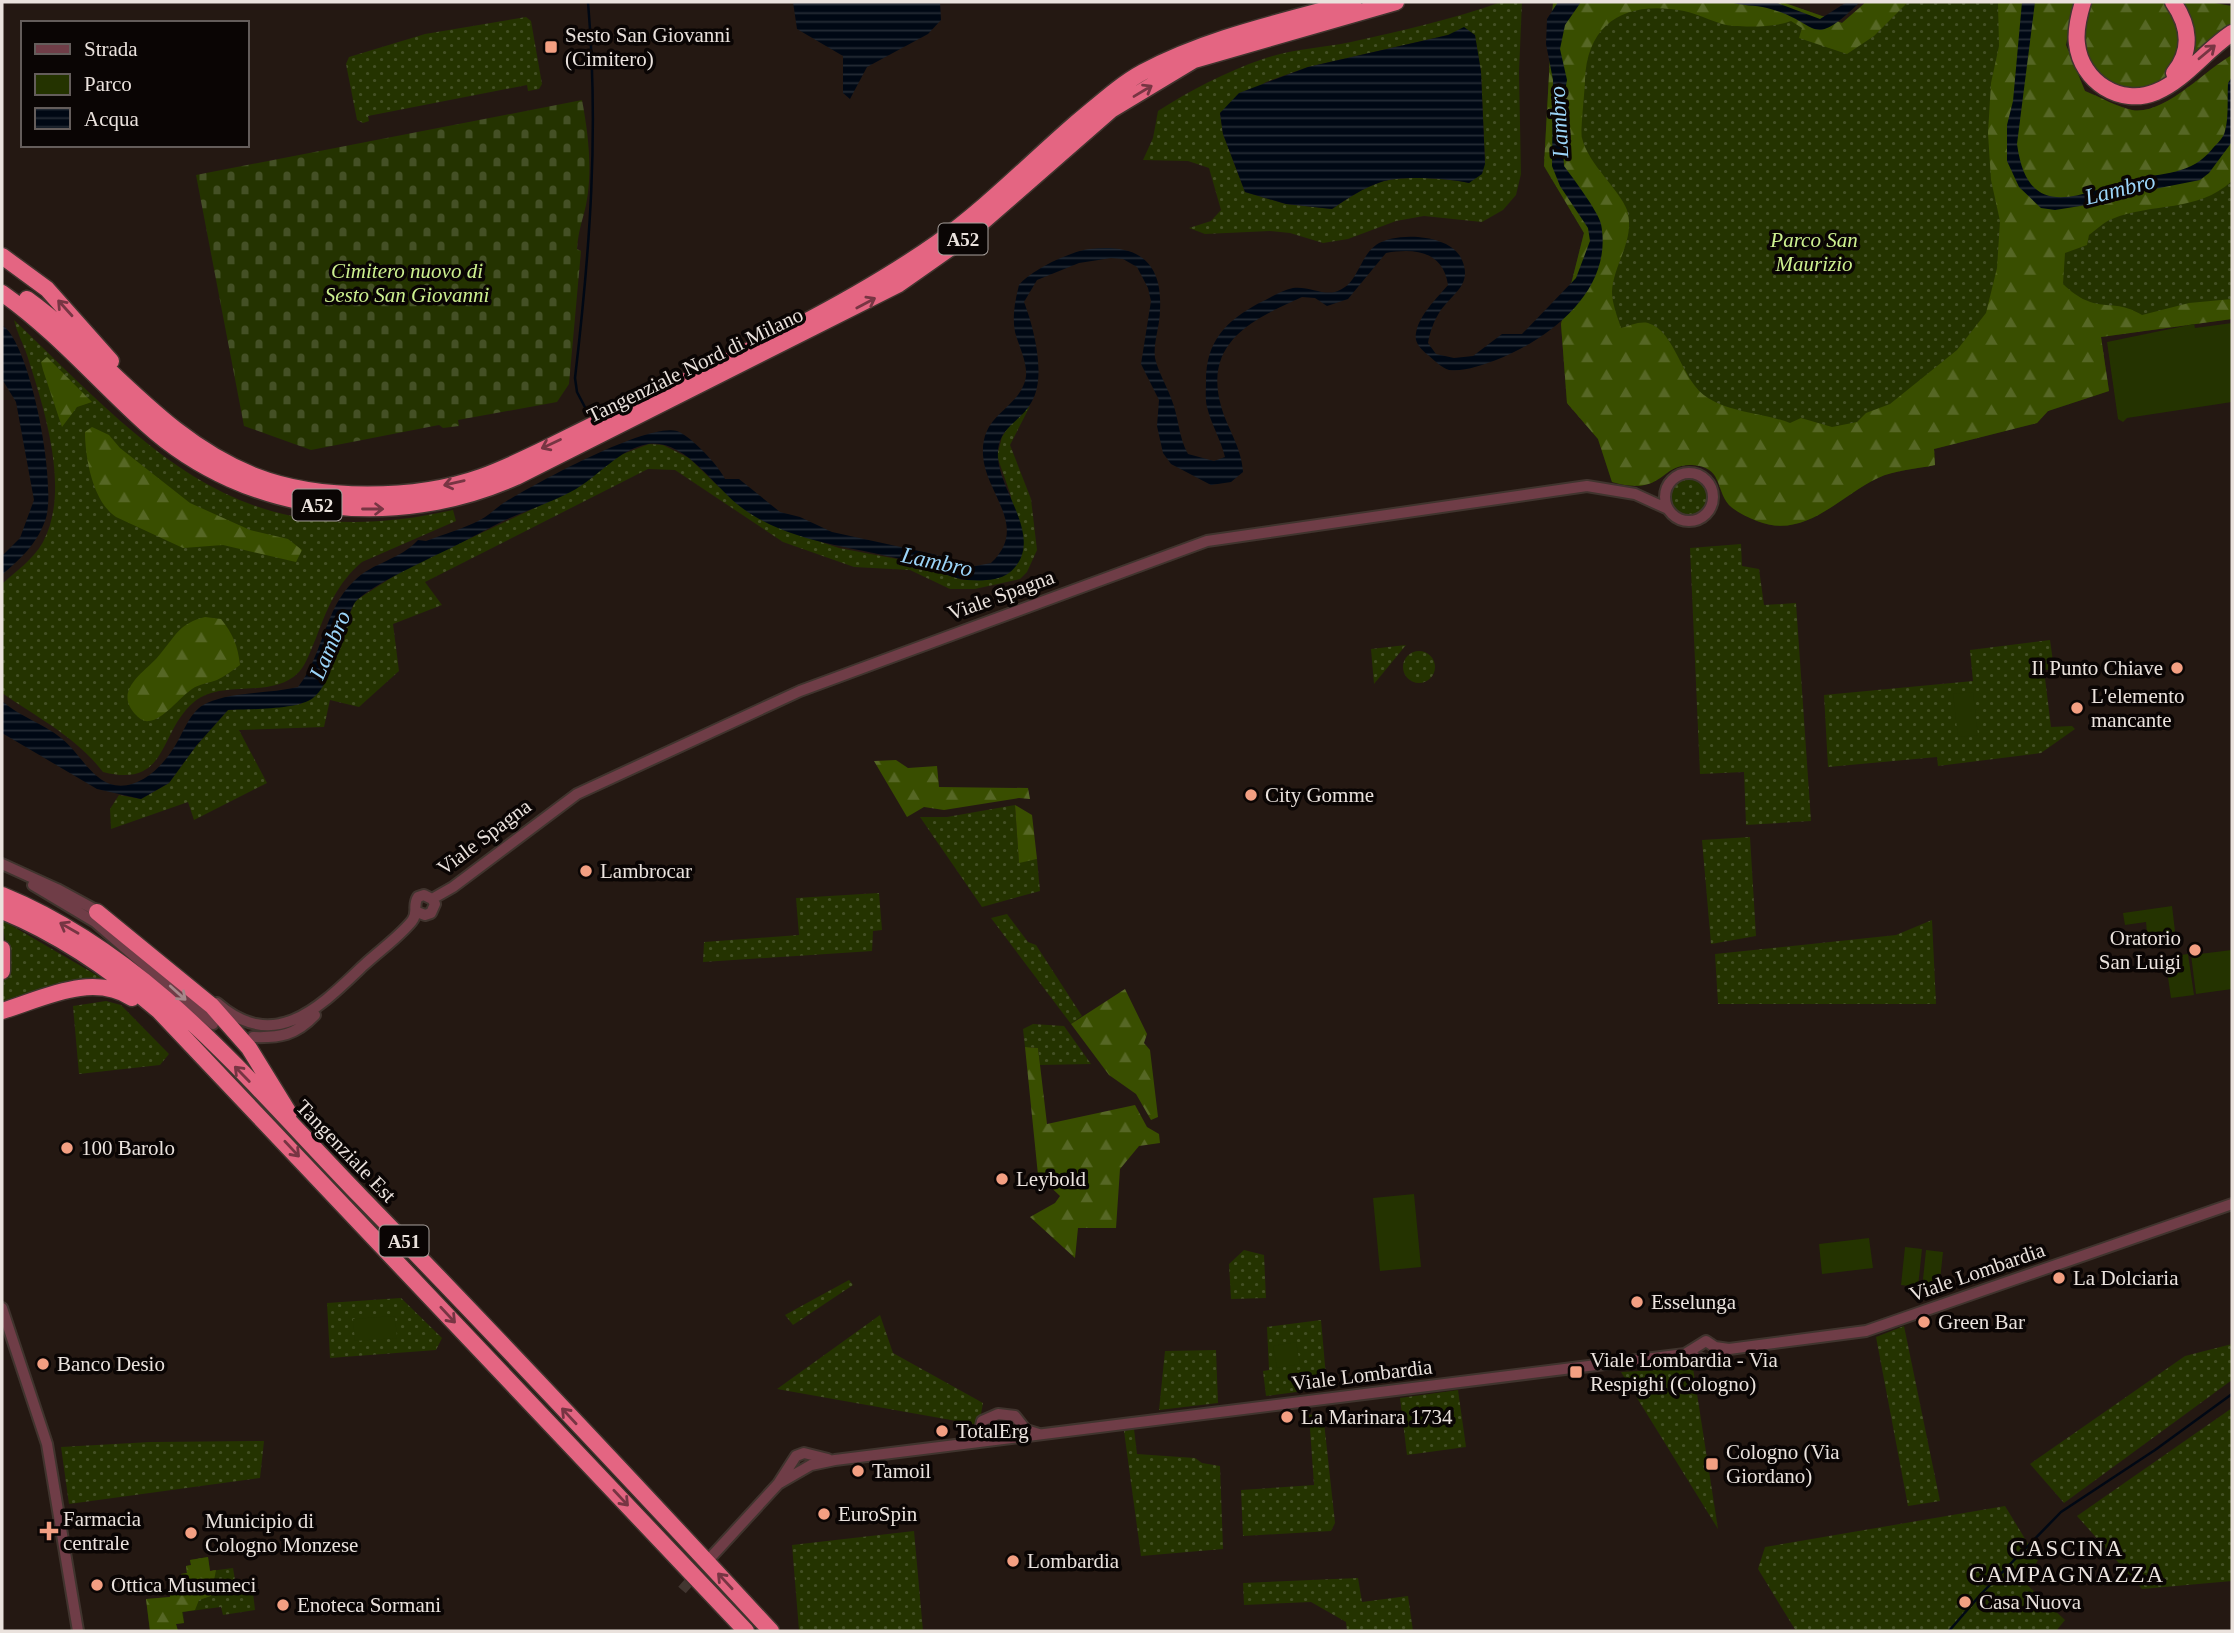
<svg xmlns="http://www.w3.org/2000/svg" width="2234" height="1633" font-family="Georgia,serif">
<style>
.green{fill:url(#green-dots);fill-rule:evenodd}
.forest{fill:url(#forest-firs)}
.cemetery{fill:url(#cemetery-stones)}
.pitch{fill:#243300}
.water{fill:url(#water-rules)}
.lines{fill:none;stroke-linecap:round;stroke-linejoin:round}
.stream{stroke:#000814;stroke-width:2.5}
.tertiary-tunnel{stroke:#423630;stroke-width:10;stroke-dasharray:10 5;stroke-linecap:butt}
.tertiary-casing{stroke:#40342e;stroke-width:14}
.motorway-casing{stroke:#40342e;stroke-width:19}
.tertiary{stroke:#6f3d47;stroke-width:10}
.motorway{stroke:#e46582;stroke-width:16}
.oneway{stroke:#773543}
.oneway2{stroke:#a6878a}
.poi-dot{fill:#f39f82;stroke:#0a0504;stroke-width:2.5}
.labels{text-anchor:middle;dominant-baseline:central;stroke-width:7;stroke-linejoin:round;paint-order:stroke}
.shield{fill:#0a0504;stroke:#a7a09c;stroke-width:2}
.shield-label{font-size:19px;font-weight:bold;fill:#eae2dd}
.poi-label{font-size:21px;fill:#eae2dd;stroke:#0a0504;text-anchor:start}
.park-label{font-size:21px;font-style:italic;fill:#cdf190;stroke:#0a0504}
.street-label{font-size:21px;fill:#eae2dd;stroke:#0a0504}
.water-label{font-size:23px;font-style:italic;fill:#9bd4f8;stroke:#0a0504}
.neighbourhood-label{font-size:23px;letter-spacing:2px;fill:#eae2dd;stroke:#0a0504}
</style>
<defs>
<pattern id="green-dots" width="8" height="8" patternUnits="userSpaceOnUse" patternTransform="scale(1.75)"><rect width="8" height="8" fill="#243300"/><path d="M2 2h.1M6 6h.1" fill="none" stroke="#445025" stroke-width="1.8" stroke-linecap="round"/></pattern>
<pattern id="forest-firs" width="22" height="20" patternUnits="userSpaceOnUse" patternTransform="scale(1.75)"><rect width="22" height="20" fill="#394e00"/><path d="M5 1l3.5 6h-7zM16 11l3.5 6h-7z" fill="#566725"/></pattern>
<pattern id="cemetery-stones" width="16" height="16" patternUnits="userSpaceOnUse" patternTransform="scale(1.75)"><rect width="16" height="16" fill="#243300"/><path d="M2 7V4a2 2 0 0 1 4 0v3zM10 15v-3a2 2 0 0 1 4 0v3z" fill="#445025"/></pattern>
<pattern id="water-rules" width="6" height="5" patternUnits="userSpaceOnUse" patternTransform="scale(1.75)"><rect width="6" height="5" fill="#000814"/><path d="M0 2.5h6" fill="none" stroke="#252c36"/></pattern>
</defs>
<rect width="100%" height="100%" fill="#241812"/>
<path class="green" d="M1501 2H1522L1519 72 1521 174 1516 195 1503 210 1482 222 1424 216 1396 221 1348 239 1323 243 1290 233 1270 231 1205 234 1189 228 1211 221 1221 210 1209 168 1188 161 1143 160 1153 138 1158 111C1191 90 1225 72 1263 59 1292 49 1321 48 1351 42 1401 31 1453 19 1501 2ZM1448 35 1475 36 1481 72 1485 163 1469 183C1449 178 1399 175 1381 182 1363 188 1348 198 1332 209L1286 204 1245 192 1223 134 1220 113 1266 82 1308 67Z
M1553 2H1782L1842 23 1866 2H2074L2066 45 2085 91C2100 97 2117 107 2132 110 2164 116 2205 70 2232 55V319L2101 337 2109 391 2048 411 2037 423 1934 449 1935 465C1917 469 1894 470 1878 478 1838 497 1805 540 1757 521 1747 517 1736 512 1729 505 1715 488 1723 467 1692 465 1660 463 1664 497 1612 482L1598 439 1567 403 1561 324 1584 233 1544 166Z
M526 17 531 21 542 84 539 89 528 91 527 85 368 116 369 121 363 123 357 120 346 64 349 57 425 34Z
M14 320C155 455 239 558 453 510L456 521 362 562C337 583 327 609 316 638 311 649 307 663 299 672 273 700 223 678 194 702 158 732 169 789 103 772 76 737 38 718 2 693V584C16 571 33 560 43 542 71 490 44 408 27 355 23 343 17 333 14 320Z
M1030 406 1010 445 1031 499 1037 550 1027 572 1020 579 975 589H950L910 570 854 567 783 542 675 470 648 469 425 582 442 605 393 624 399 671 359 707 330 700 324 727 239 730 267 783 194 820 188 802 111 829 110 809 119 795 141 799 169 783 196 746 228 710 301 704 325 678 355 601 405 569 575 489 615 457 649 444 663 445 689 458 719 487 800 535 839 548 913 562 962 580 1003 576 1011 496 997 456 1002 437 1011 422Z
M1669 497a20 20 0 1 1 40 0a20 20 0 1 1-40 0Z
M1741 544 1742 566 1759 569 1764 605 1796 603 1811 821 1746 825 1744 772 1700 774 1690 548Z
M2050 640 2054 669 2044 670 2051 727 2072 726 2075 729 2041 753 1938 766 1937 757 1828 767 1824 695 1973 681 1970 650Z
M1406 645 1374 684 1371 649Z
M1403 667a16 16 0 1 1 32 0a16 16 0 1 1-32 0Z
M1015 805 1019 862 1037 859 1040 891 982 907 920 817H947Z
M1750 837 1756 936 1711 944 1702 840Z
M879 893 882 930 873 931 872 951 703 962 704 942 799 935 796 898Z
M1007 914 1028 942 1036 945 1082 1016 1071 1024 991 918Z
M2 920 105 980 80 981 2 1005 6 947Z
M1932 920 1936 1004H1718L1715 954 1896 935Z
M106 1001 121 1005 169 1054 160 1065 79 1074 73 1006Z
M1033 1024 1064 1026 1091 1064 1040 1065 1038 1048 1025 1047 1023 1029Z
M1244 1250 1264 1255 1266 1298 1231 1299 1229 1264Z
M849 1280 853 1285 793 1325 785 1315Z
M401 1298 442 1338 436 1350 330 1358 327 1303Z
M880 1315 893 1353 983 1403 979 1425 777 1389Z
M1321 1320 1327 1388 1266 1396 1263 1371 1269 1370 1267 1327Z
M1904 1326 1940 1501 1908 1506 1876 1337Z
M2232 1344V1380L2064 1503 2030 1464 2185 1356Z
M1216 1350 1218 1403 1159 1410 1165 1351Z
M1693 1368 1718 1529 1621 1372Z
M1458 1390 1466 1447 1407 1455 1400 1398Z
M2232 1408V1581L2142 1589 2077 1516Z
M1323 1413 1335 1523 1331 1531 1243 1536 1241 1490 1314 1485 1309 1415Z
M1134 1429 1137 1454 1195 1458 1202 1463 1220 1466 1223 1549 1141 1556 1124 1431Z
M264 1441 260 1478 69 1504 61 1447 150 1442Z
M2005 1506 2038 1560 2025 1583 2065 1620 2056 1631H1796L1758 1569 1765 1547Z
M914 1531 923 1631 799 1630 792 1545Z
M208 1557 210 1571 233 1568 236 1586 252 1584 255 1610 223 1615 221 1607 183 1612 184 1623 176 1624 178 1631H150L146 1599 170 1597 169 1582 181 1580V1574L187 1573 186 1566 191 1565 190 1560Z
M1358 1578 1362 1602 1408 1596 1413 1631H1347L1346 1622 1311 1602 1244 1605 1243 1583Z"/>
<path class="forest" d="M1553 2H1782L1842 23 1866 2H1908L1874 36 1847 54 1799 38 1802 28 1791 21C1777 27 1751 27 1734 26 1717 25 1700 14 1684 11 1628 0 1587 21 1585 80 1585 90 1580 133 1582 138 1588 164 1620 190 1627 210 1636 240 1613 264 1612 292 1612 304 1618 318 1621 328 1630 326 1639 321 1648 323 1676 331 1681 382 1708 398 1732 413 1764 413 1790 423L1801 418 1832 427 1857 422 1866 413 1890 404 1957 350 1986 313 1997 268 2000 221 1991 180 1988 133 1991 83 1999 46 1998 2H2074L2066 45 2085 91C2100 97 2117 107 2132 110 2164 116 2205 70 2232 55V181C2197 213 2153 202 2112 219 2104 222 2096 230 2089 235L2087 245 2065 253 2063 284C2097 317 2112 296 2142 315L2189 303 2232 299V319L2101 337 2109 391 2048 411 2037 423 1934 449 1935 465C1917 469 1894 470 1878 478 1838 497 1805 540 1757 521 1747 517 1736 512 1729 505 1715 488 1723 467 1692 465 1660 463 1664 497 1612 482L1598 439 1567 403 1561 324 1584 233 1544 166Z
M2091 2H2169L2184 40C2179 51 2176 67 2168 75 2145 102 2098 86 2088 56 2082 38 2087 20 2091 2Z
M2179 2H2209L2232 6V28L2187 64Z
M47 357 92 402 77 407 62 427 43 370 41 362Z
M92 427 109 435 120 448 190 503 250 530 288 539 302 550 296 562 223 545 183 548 116 517C93 502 85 458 85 432Z
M205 617 221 619C233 634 238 646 240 665 233 670 225 676 217 680 209 683 199 684 192 689 180 697 163 720 149 721 143 722 139 718 135 714 112 688 148 671 161 653 176 635 180 623 205 617Z
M896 760 908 768 937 766 939 787 1028 788 1030 799 1019 798 944 810 924 807 907 817 874 761Z
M1015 805 1032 815 1037 859 1019 863Z
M1125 989 1147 1034 1144 1043 1150 1050 1158 1117 1151 1120 1136 1094 1109 1075 1071 1024Z
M1025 1047 1038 1048 1047 1124 1135 1105 1147 1127 1159 1134 1160 1143 1139 1146 1120 1169 1116 1228H1078L1075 1258 1030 1217 1055 1203 1060 1196 1038 1175Z
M208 1557 210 1571 216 1570 211 1596 199 1600 195 1610 182 1612 184 1623 176 1624 178 1631H150L146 1599 170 1597 169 1582 181 1580V1574L187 1573 186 1566 191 1565 190 1560Z"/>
<path class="cemetery" d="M582 100C589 137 594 180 583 217 580 228 578 236 577 249L581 251 569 384 557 402 458 420 459 426 443 428 439 425 311 450 244 426 196 175Z"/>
<path class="pitch" d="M2232 323V402L2127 418 2123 422 2118 419 2107 342 2194 324 2195 328Z
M1973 692 1978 735 1958 737 1953 694Z
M2172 906 2176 940 2154 943 2153 932 2147 933 2146 922 2125 925 2123 913Z
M2232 950V989L2196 994 2191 955Z
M2188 954 2194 995 2171 998 2165 957Z
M1414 1194 1421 1267 1380 1271 1373 1198Z
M1869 1238 1873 1268 1822 1274 1819 1244Z
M1905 1247 1922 1249 1918 1287 1901 1285Z
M1926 1250 1943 1252 1939 1290 1922 1289Z
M395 1316 397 1338 355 1341 353 1319Z
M1296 1342 1300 1364 1277 1368 1273 1346Z"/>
<path class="water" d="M793 2H940L941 20 928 34 867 67 850 99 843 93V56L797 29Z
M1558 2H1581L1565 25 1560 49 1567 80 1561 114 1564 166C1573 178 1598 211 1601 224 1614 290 1550 339 1496 360 1482 365 1464 372 1449 370 1442 368 1434 360 1428 355 1421 349 1414 343 1416 333 1419 315 1437 298 1448 285 1443 251 1415 248 1386 253L1348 299 1327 306 1315 298 1302 297C1254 319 1203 341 1221 406 1227 428 1242 448 1243 472L1231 482 1211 485 1171 464 1163 453 1157 426 1159 400 1141 364 1151 301 1148 288 1137 267 1123 259 1111 258 1079 263 1037 280 1024 302C1034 328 1047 378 1031 403 1020 423 996 427 998 458 1000 493 1047 542 1009 573 998 581 980 581 967 580 949 578 928 566 909 561 852 546 785 543 737 504 713 485 684 439 648 444 618 450 601 474 576 489 553 502 527 510 503 521 479 533 456 546 432 557 407 570 380 581 358 599 350 606 347 623 343 632 335 651 330 685 313 698 298 710 248 709 228 710L196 746 169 783 141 799 97 789 2 733V701C20 717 43 723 61 738 75 749 85 767 98 777 126 800 158 773 173 749 184 733 189 711 207 703 234 691 269 694 298 687 323 656 324 609 354 581 373 562 400 560 418 540L426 541C444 534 463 529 480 520 488 516 495 509 502 504 530 486 647 422 677 431 691 436 719 466 725 479H739L780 512 800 517 832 532 951 558 965 568 991 563C1030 526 985 494 983 455 981 415 1013 412 1024 384 1031 368 1019 348 1015 332 1012 316 1015 301 1019 285 1031 270 1071 251 1090 249 1135 244 1163 259 1160 310 1160 326 1153 342 1155 358 1158 371 1166 385 1171 398 1179 417 1178 436 1188 454L1214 461 1225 457C1221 440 1211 424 1207 407 1205 399 1206 389 1206 381 1206 341 1226 321 1259 303 1270 298 1282 290 1293 288 1308 286 1322 295 1335 292 1359 285 1358 258 1376 245 1396 231 1452 234 1462 260 1473 286 1451 294 1439 313 1433 323 1430 332 1428 343L1436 354 1454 358 1473 356 1502 334H1522L1576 278 1590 241 1588 228 1560 186 1552 166 1553 80 1546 44 1547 19Z
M1730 2H1775L1820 19 1847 2H1860C1808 52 1822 22 1767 8 1755 5 1742 6 1730 2Z
M2022 2H2035L2017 144C2028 226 2082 192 2131 180 2163 172 2191 176 2213 148 2217 144 2224 137 2225 131 2229 117 2227 98 2228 83L2232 77V142L2209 173 2200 180 2119 196 2099 203 2055 210 2041 208 2019 187 2007 161V125L2013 101Z
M1464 27 1475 35 1481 72 1485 164 1482 174 1469 183C1449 178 1399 175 1381 182 1363 188 1348 198 1332 209L1286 204 1245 192 1223 134 1220 113 1239 93 1308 67 1448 35Z
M2 325C31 343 58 489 45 521 36 545 21 558 2 575V556L20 538 34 500 16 402 2 379Z"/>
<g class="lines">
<path class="stream" d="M588 2C599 131 590 250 575 378L577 392 588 413
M1949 1631 1981 1594 2061 1512 2155 1450 2232 1394"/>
<path class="tertiary-tunnel" d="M682 1590 710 1558"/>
<defs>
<path id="tertiary" d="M1665 497a24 24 0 1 1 48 0a24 24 0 1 1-48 0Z
M2 864 57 889 103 914
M33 885 95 922 213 1024
M432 899 453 887 577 794 800 691 1207 541 1587 486 1635 494 1668 509
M417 912 425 915 431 913 435 904 432 899
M217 1003C275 1054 320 1007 364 965 379 951 398 938 412 921 419 912 412 906 418 897L424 895 432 899
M253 1037C280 1038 296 1035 315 1015
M2 1308 47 1444 78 1631
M1685 1354 1706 1341 1715 1347 1729 1349 1866 1331 2232 1204
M968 1443 979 1436 982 1421 998 1414 1015 1416 1026 1430 1039 1434
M778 1484 811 1465 835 1460 1685 1354 1708 1361 1729 1349
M712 1556 778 1484 796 1456 804 1453 828 1459"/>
<path id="motorway" d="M2083 2C2079 15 2075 30 2077 44 2081 81 2120 107 2156 92 2185 80 2206 50 2232 33
M2173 2C2189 25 2193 50 2174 73
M2 256 47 289 111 361
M2 293C56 331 99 382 147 425 248 516 395 531 516 477L899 284 963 239 1111 110 1194 60 1396 2
M27 299C106 356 161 439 255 476 319 501 416 500 481 477 528 460 574 433 620 412 724 363 843 309 937 243 985 209 1031 162 1076 123 1097 106 1119 85 1143 72 1209 37 1282 22 1353 2
M2 895C151 956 251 1084 361 1197 500 1340 636 1485 771 1631
M2 911C61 935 111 970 159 1011L746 1631
M97 912 212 1006 249 1048 289 1113
M2 949V971
M2 1011C42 999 92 972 132 998"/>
</defs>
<use href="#tertiary" class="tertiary-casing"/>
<use href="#motorway" class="motorway-casing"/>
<use href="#tertiary" class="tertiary"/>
<use href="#motorway" class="motorway"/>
</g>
<defs><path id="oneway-shaft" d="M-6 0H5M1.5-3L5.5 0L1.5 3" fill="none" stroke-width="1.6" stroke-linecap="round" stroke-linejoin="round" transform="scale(1.75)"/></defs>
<g class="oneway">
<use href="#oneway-shaft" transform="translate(2207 52) rotate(-40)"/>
<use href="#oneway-shaft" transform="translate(1143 91) rotate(-31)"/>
<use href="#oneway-shaft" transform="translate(866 303) rotate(-28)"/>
<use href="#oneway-shaft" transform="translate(65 308) rotate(-132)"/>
<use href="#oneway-shaft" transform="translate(551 444) rotate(155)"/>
<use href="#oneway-shaft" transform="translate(454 483) rotate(167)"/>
<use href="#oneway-shaft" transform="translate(373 509)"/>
<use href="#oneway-shaft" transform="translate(69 928) rotate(-150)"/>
<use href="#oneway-shaft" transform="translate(242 1074) rotate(-134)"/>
<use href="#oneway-shaft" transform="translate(292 1149) rotate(47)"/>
<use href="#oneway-shaft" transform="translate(448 1315) rotate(47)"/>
<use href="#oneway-shaft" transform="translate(569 1416) rotate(-133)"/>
<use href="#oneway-shaft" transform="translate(621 1498) rotate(47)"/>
<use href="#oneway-shaft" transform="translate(725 1581) rotate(-133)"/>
</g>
<use class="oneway2" href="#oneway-shaft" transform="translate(178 993) rotate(42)"/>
<g class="poi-dot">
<rect x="544" y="40" width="14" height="14" rx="3.5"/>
<circle cx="2177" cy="668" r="7"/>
<circle cx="2077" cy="708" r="7"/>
<circle cx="1251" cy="795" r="7"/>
<circle cx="586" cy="871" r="7"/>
<circle cx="2195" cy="950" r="7"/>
<circle cx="67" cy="1148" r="7"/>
<circle cx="1002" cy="1179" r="7"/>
<circle cx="2059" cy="1278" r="7"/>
<circle cx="1637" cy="1302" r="7"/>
<circle cx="1924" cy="1322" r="7"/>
<circle cx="43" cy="1364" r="7"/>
<rect x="1569" y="1365" width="14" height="14" rx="3.5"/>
<circle cx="1287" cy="1417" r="7"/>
<circle cx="942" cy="1431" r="7"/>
<rect x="1705" y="1457" width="14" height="14" rx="3.5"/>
<circle cx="858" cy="1471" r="7"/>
<circle cx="824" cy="1514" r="7"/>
<path d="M45.5 1520.5h7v7h7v7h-7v7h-7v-7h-7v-7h7z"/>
<circle cx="191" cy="1533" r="7"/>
<circle cx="1013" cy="1561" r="7"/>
<circle cx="97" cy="1585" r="7"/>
<circle cx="1965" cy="1602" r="7"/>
<circle cx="283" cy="1605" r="7"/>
</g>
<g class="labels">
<g class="shield">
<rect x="938.5" y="223.5" width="49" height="31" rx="5"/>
<rect x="292.5" y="489.5" width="49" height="31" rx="5"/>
<rect x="379.5" y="1225.5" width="49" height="31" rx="5"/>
</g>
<g class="shield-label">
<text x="963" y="239">A52</text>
<text x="317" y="505">A52</text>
<text x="404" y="1241">A51</text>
</g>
<g class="poi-label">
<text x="565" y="35">Sesto San Giovanni<tspan x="565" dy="24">(Cimitero)</tspan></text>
<text x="2163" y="668" text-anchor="end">Il Punto Chiave</text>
<text x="2091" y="696">L'elemento<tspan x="2091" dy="24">mancante</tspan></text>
<text x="1265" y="795">City Gomme</text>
<text x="600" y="871">Lambrocar</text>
<text x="2181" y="938" text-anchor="end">Oratorio<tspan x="2181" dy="24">San Luigi</tspan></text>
<text x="81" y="1148">100 Barolo</text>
<text x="1016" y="1179">Leybold</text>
<text x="2073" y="1278">La Dolciaria</text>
<text x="1651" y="1302">Esselunga</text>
<text x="1938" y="1322">Green Bar</text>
<text x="1590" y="1360">Viale Lombardia - Via<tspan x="1590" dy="24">Respighi (Cologno)</tspan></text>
<text x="57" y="1364">Banco Desio</text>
<text x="1301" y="1417">La Marinara 1734</text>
<text x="956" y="1431">TotalErg</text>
<text x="1726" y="1452">Cologno (Via<tspan x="1726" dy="24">Giordano)</tspan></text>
<text x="872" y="1471">Tamoil</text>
<text x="838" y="1514">EuroSpin</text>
<text x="63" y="1519">Farmacia<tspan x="63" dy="24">centrale</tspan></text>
<text x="205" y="1521">Municipio di<tspan x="205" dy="24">Cologno Monzese</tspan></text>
<text x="1027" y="1561">Lombardia</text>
<text x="111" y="1585">Ottica Musumeci</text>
<text x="1979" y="1602">Casa Nuova</text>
<text x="297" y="1605">Enoteca Sormani</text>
</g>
<g class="park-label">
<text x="1814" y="240">Parco San<tspan x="1814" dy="24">Maurizio</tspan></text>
<text x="407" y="271">Cimitero nuovo di<tspan x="407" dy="24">Sesto San Giovanni</tspan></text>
</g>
<g class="street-label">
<text transform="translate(695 365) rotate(-26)">Tangenziale Nord di Milano</text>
<text transform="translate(1001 595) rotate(-20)">Viale Spagna</text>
<text transform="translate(484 837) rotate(-37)">Viale Spagna</text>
<text transform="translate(346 1151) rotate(46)">Tangenziale Est</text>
<text transform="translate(1977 1272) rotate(-19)">Viale Lombardia</text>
<text transform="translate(1362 1375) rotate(-7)">Viale Lombardia</text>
</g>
<g class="water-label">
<text transform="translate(1559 122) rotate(-93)">Lambro</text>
<text transform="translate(2120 189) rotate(-14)">Lambro</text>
<text transform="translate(937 562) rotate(12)">Lambro</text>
<text transform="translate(330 645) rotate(-67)">Lambro</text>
</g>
<g class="neighbourhood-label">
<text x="2067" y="1548">CASCINA<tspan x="2067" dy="26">CAMPAGNAZZA</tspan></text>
</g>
</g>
<rect width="2234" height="1633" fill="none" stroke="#eae2dd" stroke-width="7"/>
<rect x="21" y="21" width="228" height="126" fill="#0a0504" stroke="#645d5b" stroke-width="2"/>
<rect x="35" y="44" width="35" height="10" fill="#6f3d47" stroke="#645d5b" stroke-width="2"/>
<text x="84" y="56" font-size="21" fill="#eae2dd">Strada</text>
<rect x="35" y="74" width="35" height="21" fill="#243300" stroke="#645d5b" stroke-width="2"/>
<text x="84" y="91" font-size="21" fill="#eae2dd">Parco</text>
<rect x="35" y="108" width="35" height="21" fill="url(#water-rules)" stroke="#645d5b" stroke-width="2"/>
<text x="84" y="126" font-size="21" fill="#eae2dd">Acqua</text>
</svg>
